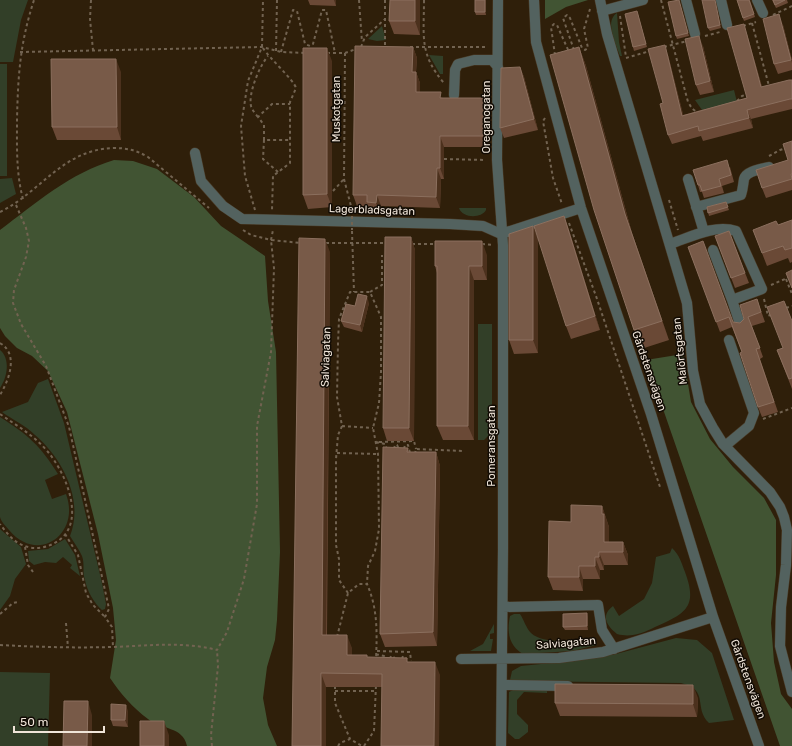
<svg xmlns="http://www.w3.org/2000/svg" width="792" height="746" font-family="Rubik,sans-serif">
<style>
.green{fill:#323f28}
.forest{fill:#415433}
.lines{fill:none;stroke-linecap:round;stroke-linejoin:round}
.minor-casing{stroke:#4a3b27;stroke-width:11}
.path{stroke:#726351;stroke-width:2;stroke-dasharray:3 3;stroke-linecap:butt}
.minor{stroke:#53625f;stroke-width:10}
.path-bridge{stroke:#726351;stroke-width:2;stroke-dasharray:3 3;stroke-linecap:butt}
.wall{fill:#6a4936}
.shaded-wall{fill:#4c311d}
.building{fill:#785a48;stroke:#8b6f5e}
.labels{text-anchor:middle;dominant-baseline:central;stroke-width:3;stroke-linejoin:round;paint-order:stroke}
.street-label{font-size:11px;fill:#f0e5d9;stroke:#110b04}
</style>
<rect width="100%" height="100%" fill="#2f1f0a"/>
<path class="green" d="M0 0H28L21 20 13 62H0Z
M617 13 619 42 622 56H620C616 45 604 21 617 13Z
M382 26 386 40 377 41 368 39Z
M429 55 443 56V74H440Z
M0 64H7V176H0Z
M734 90 737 102 702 110 695 100Z
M12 178 16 194 0 203V179Z
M459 208H486V210C481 219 462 218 459 208Z
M478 324H492V415L490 434 484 440H478Z
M0 350C11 359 7 378 0 388Z
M48 379 64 423 102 583 106 604 105 609 102 610C94 603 87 591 85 580 82 572 85 564 82 556 79 549 74 543 70 536 84 500 63 459 35 435 25 425 13 420 2 412L28 402 38 383Z
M0 417C28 435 40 445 58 474L45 480 52 499 66 494C81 534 38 565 9 530 6 526 1 522 0 517 0 511 0 500 0 493 0 468 0 442 0 417Z
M0 529 21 547 26 564 15 579 10 596 0 610Z
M65 539 75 555 80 576 70 568 72 565 63 557 56 563 45 562 34 565 29 561 28 551 48 549Z
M672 548C679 554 682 564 685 572 698 607 686 613 655 627 643 633 631 638 617 634 607 626 600 616 613 606L619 616 644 599 652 583 656 557 670 553Z
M514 614H520C524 620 526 628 531 633 545 646 578 639 595 639L597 645 572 651 523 654C508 645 507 631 510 616Z
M494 624V633L490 634V639H493L491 651H470L483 644Z
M676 638 697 640 712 653 734 720 709 723C693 708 710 690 681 683L512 681 510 680 512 671 521 666 571 661 616 654Z
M0 672 50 673 48 746H0Z
M547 689V693L524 692 517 700V714L528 725V732L519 739H515L508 733 509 692 513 690Z"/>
<path class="forest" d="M545 0H588L566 7 545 19Z
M114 160 133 161 157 169 194 197 221 226 265 256 268 301 276 352 280 552 277 620 275 640 267 667 263 698 268 725 277 746H187C183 726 161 730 148 719 133 708 120 693 110 678L116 640 113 608 98 534 67 412 48 371 32 356 17 348 5 336 0 328V230C36 203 70 173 114 160Z
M683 354 691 402 710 439 733 467 764 498 776 520V575L771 623 774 662 781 694 792 709V746H780L646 360Z"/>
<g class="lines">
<defs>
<path id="minor" d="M498 0 497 160 503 245V549L501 746
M534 0 536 42 581 208 651 414 713 617 759 746
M600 0 607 34 687 303 693 371 700 404 713 428 723 444 770 492 780 507 784 517 787 530 786 565 781 607 780 646 792 692
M686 0 695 34
M721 0 727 25
M757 0 763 13
M602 11 643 0
M454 95 455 70 458 64 474 60H492L498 67
M195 153 201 181 223 206 242 219 450 224 483 226 501 234 581 208
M688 179 704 232
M696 207 741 195C743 189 743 185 744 179 746 171 761 169 769 167
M670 244C691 237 715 224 736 231L762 289 732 300 713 250
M732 300 741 327
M725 446 749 426 754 413 729 340
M503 607 598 605 602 630 614 649
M461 659 559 658 603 652 713 617
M502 685 568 686"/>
</defs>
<use href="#minor" class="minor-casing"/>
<path class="path" d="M91 0 90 19 93 50
M359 0 362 42
M385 0V47
M424 0C424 36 419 54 444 83
M661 0 688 102C691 107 693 111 699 112
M773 15 792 6
M620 16 626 57
M752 23 769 86
M743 26 756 22
M705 36 720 32
M361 47 365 37 385 19
M410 47H488
M664 47 687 41
M263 48C269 58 294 80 296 88L290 102V163L273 176 272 210
M574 50 563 18 567 15 570 18 582 48 585 50 588 48 584 29 590 9
M276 51 277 0
M20 52 262 47 281 52 305 53
M281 52 293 10 297 11 305 44 310 46 313 44 322 10H326L335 53
M327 53H345L356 49
M345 53 344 179 352 210
M555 55 551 27 554 24 557 25 569 52
M626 58 650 51
M737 101 742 96 748 94
M258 117C255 113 252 110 251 106 248 93 260 65 268 56
M545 118 543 121 553 178 562 204
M264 140V125L258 117 272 104H290
M769 156 780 150 792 146
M444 159 486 160
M278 172 263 159 264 140H290
M333 191 344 179
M23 199C16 173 17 147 17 120 18 75 20 43 34 0
M669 200 678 230
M16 205 26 228 29 241 26 257 14 290 13 303 21 324 46 366 69 427 108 604 109 609 105 617 112 627 113 647
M255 210 245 176 241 126 248 81 262 47 263 0
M0 212C41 192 62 150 113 148 127 148 136 150 148 157L209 208
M569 223 596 296 660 487
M243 230 251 235 271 240 273 230
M352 231 354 292
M326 243H387
M412 244H437
M482 244 493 245
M786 279 792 294
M771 285 792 276
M370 292 382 285V255
M764 299 768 316 772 314
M786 308 792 306
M0 343C19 354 9 380 0 395
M0 414C17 426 34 435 48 452 63 470 79 505 69 528 62 544 40 552 25 546 14 543 6 532 0 524
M763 419 792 408
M342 426 373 428
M376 442 385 444 387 450
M379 442 414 441 416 449
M394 449 395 445H397L399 449
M404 449 405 445H408L410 453
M337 453 378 454
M415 454 416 449 462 451
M65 534 78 555 86 593 93 605 105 617
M25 547 28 565 33 572
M348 593 339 580V559L336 545V459L338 435 342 426 337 397 338 343 339 319 350 292H370L381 317V372L379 403 373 428 378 454 379 529 375 551 368 566 367 584
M0 614 13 603 18 602
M66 623 68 648
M337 637 348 593 359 584H367C378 609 377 633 376 660
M0 645C37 647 74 648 111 647 147 646 182 641 217 650L227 632 244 579 257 504V426L271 352 274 268 271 240 301 243
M377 651 410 652 411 661
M376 654 384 656V659
M390 659 391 656H393L395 659
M402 659 403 656 407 659
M335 686V703L350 739
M335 691H375
M212 746 211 735 218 666 217 650
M338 746 340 743 350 739 362 746
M364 746 374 731 376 685"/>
<use href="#minor" class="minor"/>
<path class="path-bridge" d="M352 210V230"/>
</g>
<path class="wall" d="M308 0H336V6L310 5Z
M390 0H420V35L394 34 389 21Z
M475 0H486V15H476L475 12Z
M679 0 689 36 677 39 676 36Z
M715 0 721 28 710 31 708 28Z
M737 0H750L755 17 744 21Z
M772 0H787L788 3 776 8Z
M638 14 647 47 634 51 633 47Z
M783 25 792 60V70L778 74 774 64Z
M747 34 762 87 792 80V109L751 119 753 128 703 141 701 136 672 144 668 135 663 103 668 55 683 115 747 98Z
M703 46 714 92 700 95 696 85Z
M413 47 417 58 416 72 420 83V92L443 98 491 109V141L487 142V147H444V179H441L440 208 381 206 380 214 371 213 368 206H357L353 195Z
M579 47 586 66 632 233 669 340 641 349 634 330Z
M332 61V207L308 209 303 195Z
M520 67 524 77 538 130 504 138 500 128Z
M121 72V140H57L52 127Z
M792 141V190L766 198 762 188 788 160Z
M730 167 734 182 722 186 724 193 704 198 702 192H700L698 185Z
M726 202 729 210 709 216 707 207Z
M564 216 569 230 600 330 571 339 566 326Z
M792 220V262L790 263 788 258 767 266 753 230 778 225Z
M533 226 538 240V353L514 354 509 340Z
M729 231 749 283 735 288 715 236Z
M411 237 415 250 414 441H387L383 428Z
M688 247 733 322 740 323 744 319 757 299 765 322 752 326 763 357 760 359 778 412 762 417 758 407 742 352 732 327 720 332Z
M330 252 327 635 352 648V655L367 657 409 662 440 675 381 687H326V746H292Z
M487 255V280H474V440H443L437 426V273L435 266Z
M369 303 362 332 344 327 341 321 355 306Z
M792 321V389L777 350 783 348Z
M408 448 409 452H436L440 466 437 646 385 647 380 634Z
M602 506 609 527V542H623L628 555V565H604V570H600V579H583V591L553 590 548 577 571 522Z
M588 617V630H565L563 627Z
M698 698 697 717 560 716 555 703Z
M128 711V727L113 726 111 720Z"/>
<path class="shaded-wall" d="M334 0H336V6Z
M415 0H420V35L415 21Z
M485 0H486V15L485 12Z
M779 14 783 25 792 60V63Z
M744 24 747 34 765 97 761 87Z
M699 36 703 46 714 92 710 81Z
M665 45 668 55 686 125 682 116Z
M413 47 417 58 416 72 420 83V103L416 92 412 72Z
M579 47 586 66 632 233 669 340 625 214Z
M327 48 332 61V207L327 194Z
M116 59 121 72V140L117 127Z
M520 67 524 77 538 130 534 119Z
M487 98 491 109V141L487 130Z
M747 110 751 119 753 128 749 118Z
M483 131 487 142V147L483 136Z
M440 136 444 147V179L440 168Z
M437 168 441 179 440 208 436 197Z
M377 195 381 206 380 214 376 203Z
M564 216 569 230 600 330 595 316Z
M533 226 538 240V353L533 340Z
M411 237 415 250 414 441 409 428Z
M325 239 330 252 326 648 322 635Z
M482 241 487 255V280L482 266Z
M469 266 474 280V440L468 426Z
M367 296 369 303 362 332 360 325Z
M436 452 440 466 437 646 433 632Z
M602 506 609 527V552L604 542 602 514Z
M623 542 628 555V565L623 552Z
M599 552 604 565V570L599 557Z
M595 557 600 570V579L595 566Z
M579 566 583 579V591L579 577Z
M587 613 588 617V630L587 626Z
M347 635 352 648V668L347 655Z
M435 662 440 675 439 746H434Z
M321 673 326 687V746H321Z
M693 685 698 698 697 717 693 704Z
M88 701 92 715V746H87Z
M126 705 128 711V727L125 720Z
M164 721 169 735V746H164Z"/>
<path class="building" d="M390 0H415V21H389Z
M475 0H485V12H475Z
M679 0 688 33 676 36 668 2Z
M702 0H715L720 25 708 28Z
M737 0H749L754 14 743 18Z
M773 0H785L775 5Z
M637 11 646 44 633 47 625 14Z
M779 14 791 60 774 64 763 19Z
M744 24 761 87 789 80H792V99H790L747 110 749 118 699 131 698 126 668 135 660 104 663 103 648 49 665 45 682 116 747 98 727 28Z
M699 36 710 81 696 85 685 39Z
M355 46 413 47 412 72H416V92H441L440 98H487V130L483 131V136H440V168H437L436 197 377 195 376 203 367 202V195H353Z
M579 47 625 214 662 321 634 330 594 210 550 55Z
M303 48H327V194L303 195Z
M51 59H116L117 127H52Z
M520 67 534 119 500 128 501 68Z
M792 141V174H791L792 179 762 188 756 170 788 160 783 144Z
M727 160 731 175 719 179 721 186 702 191 700 185H698L693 170Z
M726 202 728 207 708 213 707 207Z
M564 216 595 316 566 326 534 226Z
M792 220V248L785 250 783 246 762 253 753 230 776 221 778 225Z
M533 226V340H509V234Z
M729 231 745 273 731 278 715 236Z
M385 237H411L409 428H383Z
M299 238 325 239 322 635H347V655H367V657L407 658V662H435L434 746H381L382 674 321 673V746H292Z
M435 241H482V266H469L468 426H437V266H435Z
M703 241 733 322 740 323 744 319 740 305 757 299 761 312 748 317 760 348 756 349 774 402 758 407 740 353 742 352 729 317 716 322 688 247Z
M792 270V288L786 273Z
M358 294 367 296 360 325 341 321 346 304 355 306Z
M784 301 792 321V378L789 379 777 350 783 348 767 307Z
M383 447 408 448 407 452H436L433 632 380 634Z
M571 505 602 506V514H604V542H623V552H599V557H595V566H579V577H548L549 521 571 522Z
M587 613V626L563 627V614Z
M555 684 693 685V704L555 703Z
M64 701H88L87 746H63Z
M111 704 126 705 125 720H111Z
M140 721H164V746H140Z"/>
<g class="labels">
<g class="street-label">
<text transform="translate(336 109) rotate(-90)">Muskotgatan</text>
<text transform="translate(486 117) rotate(-90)">Oreganogatan</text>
<text transform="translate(372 210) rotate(2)">Lagerbladsgatan</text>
<text transform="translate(680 351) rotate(-96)">Malörtsgatan</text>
<text transform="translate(326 357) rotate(-88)">Salviagatan</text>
<text transform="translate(649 371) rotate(71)">Gårdstensvägen</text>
<text transform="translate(491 446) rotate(-90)">Pomeransgatan</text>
<text transform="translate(566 643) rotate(-5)">Salviagatan</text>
<text transform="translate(748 679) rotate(70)">Gårdstensvägen</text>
</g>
</g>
<path d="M14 726v6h90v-6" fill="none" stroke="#f0e5d9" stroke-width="2"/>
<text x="20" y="726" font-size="12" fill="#f0e5d9" stroke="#110b04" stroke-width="3" paint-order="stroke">50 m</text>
</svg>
